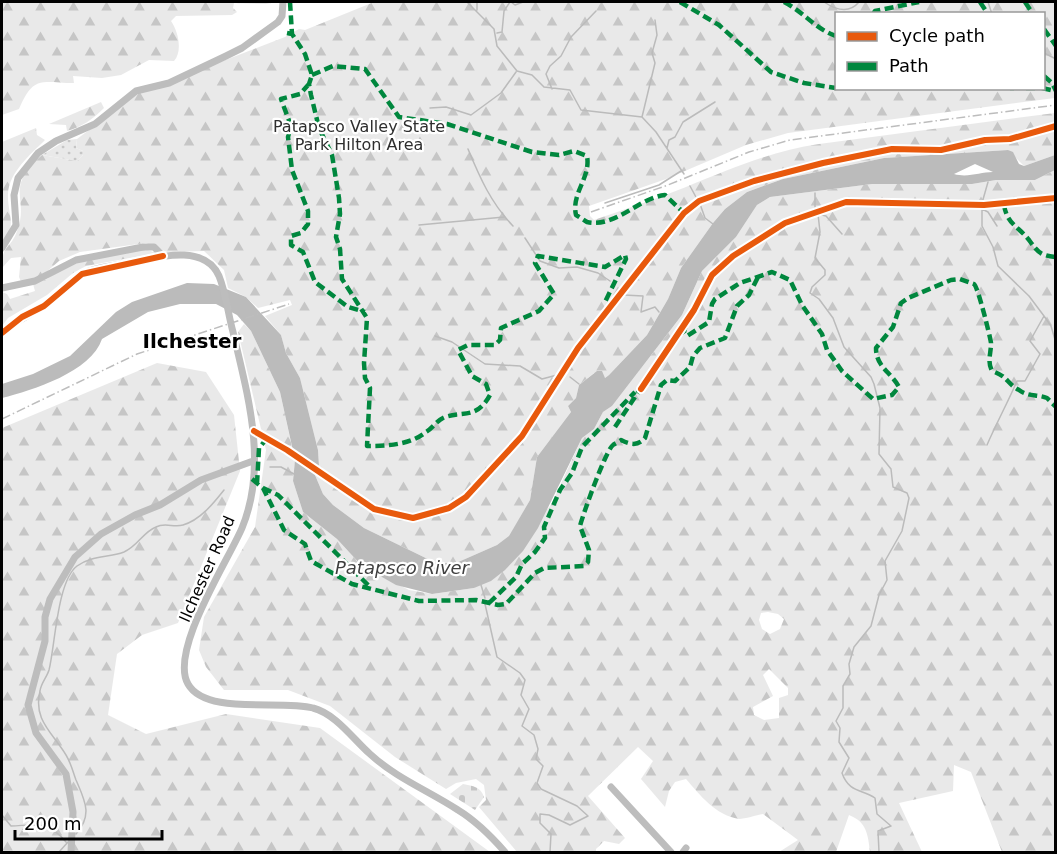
<svg xmlns="http://www.w3.org/2000/svg" width="1057" height="854" font-family="'DejaVu Sans',sans-serif">
<style>
.grass{fill:url(#grass-dots)}
.forest{fill:url(#forest-firs);fill-rule:evenodd}
.cemetery{fill:url(#cemetery-stones)}
.water{fill:#bbb;fill-rule:evenodd}
.lines{fill:none;stroke-linecap:round;stroke-linejoin:round}
.stream{stroke:#bbb;stroke-width:1.5}
.minor{stroke:#bdbdbd;stroke-width:7}
.rail{stroke:#bdbdbd;stroke-width:1.5;stroke-dasharray:9 3 1.5 3;stroke-linecap:butt}
.quiet{stroke:#00873e;stroke-width:4.5;stroke-dasharray:9 4.5;stroke-linecap:butt}
.cycleway-casing{stroke:#fff;stroke-width:10}
.cycleway{stroke:#e8590c;stroke-width:6}
.labels{text-anchor:middle;dominant-baseline:central;stroke-width:4.5;stroke-linejoin:round;paint-order:stroke}
.park-label{font-size:16px;fill:#2e2e2e;stroke:#fff}
.street-label{font-size:16px;fill:#000;stroke:#fff}
.water-label{font-size:18px;font-style:italic;fill:#3f3f3f;stroke:#fff}
.quarter-label{font-size:20px;font-weight:bold;fill:#000;stroke:#fff}
</style>
<defs>
<pattern id="grass-dots" width="8" height="8" patternUnits="userSpaceOnUse" patternTransform="scale(1.5)"><rect width="8" height="8" fill="#e9e9e9"/><path d="M2 2h.1M6 6h.1" fill="none" stroke="#c6c6c6" stroke-width="1.8" stroke-linecap="round"/></pattern>
<pattern id="forest-firs" width="22" height="20" patternUnits="userSpaceOnUse" patternTransform="scale(1.5)"><rect width="22" height="20" fill="#e9e9e9"/><path d="M5 1l3.5 6h-7zM16 11l3.5 6h-7z" fill="#c6c6c6"/></pattern>
<pattern id="cemetery-stones" width="16" height="16" patternUnits="userSpaceOnUse" patternTransform="scale(1.5)"><rect width="16" height="16" fill="#e9e9e9"/><path d="M2 7V4a2 2 0 0 1 4 0v3zM10 15v-3a2 2 0 0 1 4 0v3z" fill="#c6c6c6"/></pattern>
</defs>
<rect width="100%" height="100%" fill="#fff"/>
<path class="grass" d="M77 139 76 148 83 151V155L77 161 42 155 67 140Z"/>
<path class="forest" d="M2 2H277L266 4 234 3 233 8 237 12 232 15 176 16 171 21C178 31 183 51 174 61L149 60 121 75 102 78 73 76 74 83C42 83 34 74 19 109L2 115Z
M374 2H1055V98L788 133 746 145 666 179 589 206 590 216 594 220C625 209 656 199 686 187 731 169 771 151 819 144L1055 113V155L1024 166 1008 150 884 158 783 179 747 192 725 209 713 223 681 268 668 299 647 335 609 375 605 378 594 373 579 385 576 398 568 406 571 412 537 457 530 500 509 537 497 545 456 563H436L364 528 333 505 323 494 315 475 319 466 318 450 300 378 286 353 281 335 265 316 292 305 290 300 258 308 246 297 228 288 224 270 204 251 167 252 146 243 80 252 59 261 44 274 22 284 19 277 21 257 11 258 2 268C1 245 11 249 17 231 30 198 3 189 42 155L77 161 83 155V151L76 148 77 139 137 94 285 37 299 29 305 30ZM836 14H1044V88H836Z
M101 102 104 108C93 119 82 127 67 131L66 125 49 124Z
M36 128 37 135 45 140C31 154 9 172 8 194 7 213 18 225 2 243V142Z
M1055 170V852H1002L971 772 954 765 953 791 899 803 922 852H870C868 835 867 822 849 815L836 852H779L798 840 763 814C756 815 745 819 739 819 715 815 700 795 686 779L675 782 669 791 665 807 641 779 653 761 638 747 588 796 625 838 619 844 604 841 596 849V852H517L479 807 486 800 484 785 476 779 456 783 446 789 395 757 330 706 288 690H224L206 667 199 650 204 617 255 527 266 450 238 332 244 324 251 331 280 392 295 461 293 481 303 512 337 539 361 565 409 590 432 594 474 588 551 505 582 438 594 429 603 412 612 406 682 315 702 271 736 237 757 205 770 197 872 184H972L996 180H1035ZM768 612 778 614 784 619 780 629 770 634 762 629 759 620 761 613ZM769 669 788 688V695L779 698V718L764 720 754 715 753 707 773 696 763 675Z
M144 249 157 253 86 266 73 273 47 295 8 318 2 326V292L7 294 10 299 35 291 33 284 47 279 67 264Z
M157 363 206 372 234 415 240 471 178 623 142 635 117 654 108 715 146 734 226 714 320 728 490 852H2V428Z"/>
<path class="cemetery" d="M463 784C473 786 481 787 484 797L475 810 450 794Z"/>
<path class="water" d="M1008 150 1013 152 1019 164 1024 166 1055 155V170L1035 180H996L972 184H872L770 197 757 205 736 237 702 271 682 315 612 406 603 412 594 429 582 438 538 528 523 551 505 570 491 581 474 588 432 594 396 585 361 565 337 539 303 512 293 481 295 460 280 392 251 331 237 315 216 304H180L148 312 102 339C91 372 33 390 2 398V384L33 374 70 356 116 312 132 302 187 283 214 284 246 297 281 335 286 353 300 378 318 450 319 466 315 475 323 494 333 505 364 528 436 563H456L497 545 509 536 530 500 537 457 571 412 568 406 576 398 579 385 597 371H602L605 378 609 375 647 335 668 299 681 268 713 223 725 209 747 192 783 179 884 158ZM975 164 993 172C980 172 968 178 954 174Z"/>
<g class="lines">
<path class="stream" d="M467 2 494 29 497 46 517 71 532 75 544 87 570 90 581 110 642 117 656 132 684 174
M477 2V10
M511 2 515 5 523 2
M824 2C836 10 849 14 859 2
M988 2 992 14
M497 33 502 32 504 11 510 2
M1044 53 1056 59
M552 89 546 74 550 66 561 56 571 37 596 11
M430 108 446 107 471 115 501 93 516 72
M642 117 655 63 652 53 657 35 655 20
M667 148 669 140 675 137 683 122 715 102
M468 149C480 178 491 203 513 226
M690 186 697 199
M815 193V207
M605 203 659 185 681 171
M982 203 988 182
M700 204 705 218 713 224
M419 225 504 217
M997 226 988 212 982 209V226L993 247 998 266 1029 296 1044 316 1051 326 1056 343
M842 234 826 216 818 214 820 232 815 258 825 270V275L812 287 810 293 819 299 833 318 844 347 871 377 874 384 880 408 879 454 891 469 893 487 907 493 909 498 902 531 885 561 887 580 879 595 871 626 854 647 849 664 850 674 843 686V708L836 721 840 728 839 742 849 758 842 773C849 793 862 789 875 798L877 814 891 826 878 831 879 852
M525 238 540 261 559 268 577 267 598 273 610 281
M617 291H619
M624 295 643 296 641 312 655 307 659 312
M435 336 452 342 485 364 520 366 542 379 557 375
M570 377 579 384
M987 445C996 424 1008 402 1017 381H1025L1040 354 1030 341 1044 316
M270 467H281L294 474
M481 585 485 598
M485 604 497 657 520 673 525 680 521 695 529 709 522 726 534 735 538 749 536 759 543 766 537 783 541 789 577 806 588 816 570 825 549 815 540 814V823L551 834 550 852
M2 815 11 826C36 825 48 820 66 842
M76 834C93 815 85 801 76 780 73 772 71 763 66 755 52 732 33 720 40 691 41 683 47 677 49 670 55 647 57 581 77 566 92 555 108 558 124 552 138 546 143 532 156 527 165 522 174 528 183 525 200 520 213 504 224 490
M59 852 68 842"/>
<path class="minor" d="M2 248 16 225 14 195 18 178 38 153 56 141 95 124 136 91 169 83 226 56 242 48 278 22 282 16 283 2
M2 288 35 281 76 260 143 247H154L163 256
M2 333C15 321 31 315 45 305 58 296 68 282 82 274 95 267 113 266 127 263 154 258 204 242 219 276 226 293 228 314 233 332 248 396 268 465 242 528 228 561 169 651 188 684 206 716 282 699 313 708 336 714 353 739 370 754 396 778 429 791 458 810 476 821 491 836 505 852
M611 787 671 852
M71 852 73 812 66 774 36 733 28 705 45 641V617L50 599 75 557 101 534 135 515 160 505 201 480 253 461
M683 852 686 848"/>
<path class="rail" d="M591 212 668 185 749 152 790 140 1056 105
M2 419 137 354 289 304"/>
<path class="quiet" d="M290 2 292 34
M680 2 719 25 771 72 804 83 836 88
M784 2C804 12 815 29 836 36
M980 2 988 14
M1025 2 1033 14
M873 14 875 11 919 2
M1044 29 1056 46
M287 33 292 34 305 54 312 75 309 84 311 95 319 128 332 155 339 198 340 214 336 237 340 249 342 279 367 318 364 363 365 378 370 388 367 446C387 446 410 445 426 432 433 428 437 420 445 417 464 411 477 419 490 395L486 384 472 376 458 350 468 345H495L500 340 501 328 539 311 554 294 535 263 538 256 605 267 625 255 626 259 604 304
M312 75 333 66 365 69 399 117 447 124 532 152 559 155 574 151 587 156C591 178 571 193 576 215L587 222C616 228 638 198 665 195L684 213
M1044 76 1052 83 1056 91
M309 84 300 94 281 99 291 126 288 137 292 170 308 211V224L301 233 291 236V245L303 252 315 282 348 307 365 312
M1010 88H1014
M1026 88H1036
M1042 88 1055 91
M1004 205C1007 224 1018 226 1029 240 1037 251 1040 256 1056 257
M686 325 684 332 687 336 709 322 712 304 715 299 740 283 772 272 790 280 802 305 822 334 827 350 842 371 873 399 892 395 899 387C891 372 876 367 876 348L893 327 901 303 908 298 951 280 960 279 974 284C978 287 990 336 991 343 991 354 987 361 992 371 1009 377 1005 382 1019 390 1028 397 1037 394 1047 398L1056 407
M615 427 643 385
M252 479 263 488 284 530 305 544 311 561 352 584 419 601 476 600 498 605 506 604 535 573 544 568 584 566 588 562 589 550 580 526C583 514 606 450 613 445 614 444 620 441 621 440 631 445 638 446 645 438L661 385 667 380 675 381 690 367 693 356 700 348 725 338 737 306 749 295 758 277
M257 484 259 448 268 437
M263 488 278 495 371 588
M489 603 516 577 522 564 535 552 545 538 544 527 560 490 572 473 582 447 635 392"/>
<defs>
<path id="cycleway" d="M2 333 22 317 44 306 82 274 163 256
M641 389 694 310 712 275 733 256 785 223 846 202 984 205 1056 198
M254 431 287 450 374 509 413 518 449 508 466 497 522 436 578 348 684 213 699 201 754 181 823 163 892 149 941 150 985 140 1010 139 1056 126"/>
</defs>
<use href="#cycleway" class="cycleway-casing"/>
<use href="#cycleway" class="cycleway"/>
</g>
<g class="labels">
<g class="park-label">
<text x="359" y="126">Patapsco Valley State<tspan x="359" dy="18">Park Hilton Area</tspan></text>
</g>
<g class="street-label">
<text transform="translate(207 569) rotate(-66)">Ilchester Road</text>
</g>
<g class="water-label">
<text x="402" y="567">Patapsco River</text>
</g>
<g class="quarter-label">
<text x="192" y="341">Ilchester</text>
</g>
</g>
<rect width="1057" height="854" fill="none" stroke="#000000" stroke-width="6"/>
<rect x="835" y="12" width="210" height="78" fill="#ffffff" stroke="#999999" stroke-width="1.5"/>
<rect x="847" y="32" width="30" height="9" fill="#e8590c" stroke="#999999" stroke-width="1.5"/>
<text x="889" y="42" font-size="18" fill="#000000">Cycle path</text>
<rect x="847" y="62" width="30" height="9" fill="#00873e" stroke="#999999" stroke-width="1.5"/>
<text x="889" y="72" font-size="18" fill="#000000">Path</text>
<path d="M15 830v9h147v-9" fill="none" stroke="#000000" stroke-width="3"/>
<text x="24" y="830" font-size="18" fill="#000000" stroke="#ffffff" stroke-width="4.5" paint-order="stroke">200 m</text>
</svg>
